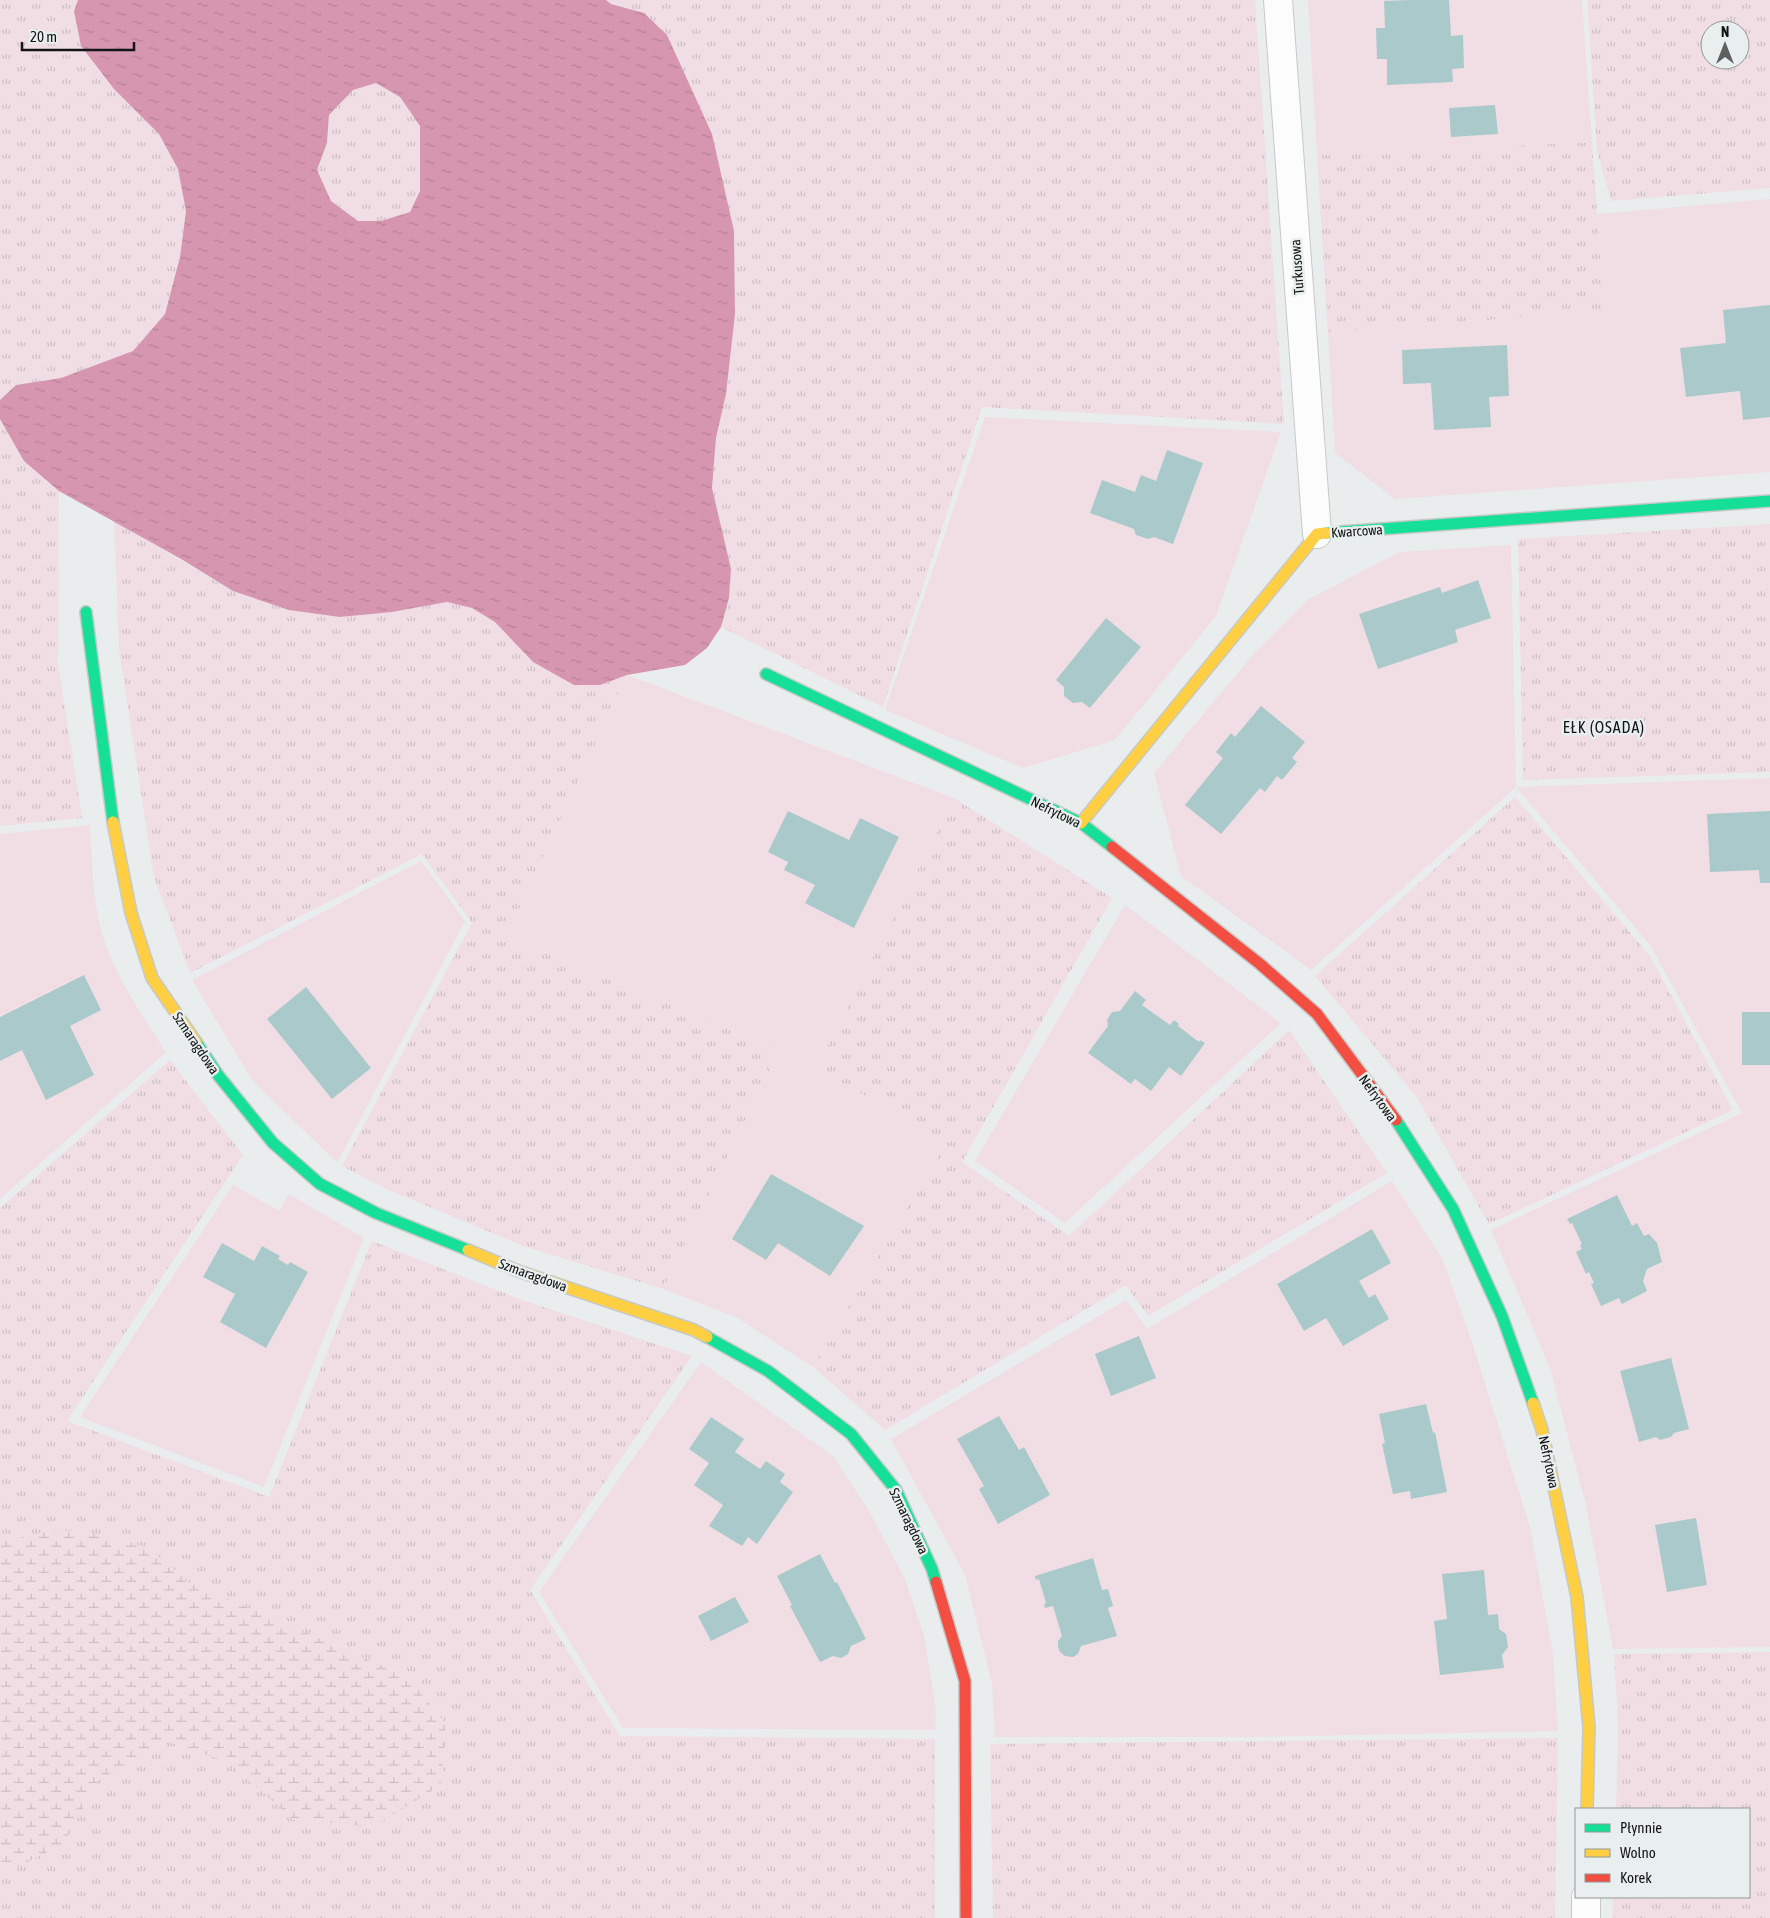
<svg xmlns="http://www.w3.org/2000/svg" width="1770" height="1918" font-family="'Asap Condensed',sans-serif">
<style>
.grass{fill:url(#grass-tufts);fill-rule:evenodd}
.wetland{fill:url(#wetland-marsh)}
.garden{fill:#f0dee4}
.water{fill:url(#water-ripples);fill-rule:evenodd}
.building{fill:#aac9ca}
.lines{fill:none;stroke-linecap:round;stroke-linejoin:round}
.street-casing{stroke:#c7c9c9;stroke-width:30}
.fast-casing{stroke:#c7c9c9;stroke-width:14}
.slow-casing{stroke:#c7c9c9;stroke-width:14}
.jam-casing{stroke:#c7c9c9;stroke-width:14}
.street{stroke:#fcfcfc;stroke-width:28}
.fast{stroke:#16e098;stroke-width:11}
.slow{stroke:#ffcf43;stroke-width:11}
.jam{stroke:#f24e42;stroke-width:11}
.labels{text-anchor:middle;dominant-baseline:central;stroke-width:5;stroke-linejoin:round;paint-order:stroke}
.street-label{font-size:14px;fill:#131414;stroke:#e9eeee}
.quarter-label{font-size:16px;letter-spacing:1px;fill:#131414;stroke:#e9eeee}
</style>
<defs>
<pattern id="grass-tufts" width="24" height="20" patternUnits="userSpaceOnUse" patternTransform="scale(1.25)"><rect width="24" height="20" fill="#f0dee4"/><path d="M3 7l-1-3M5 7V3M7 7l1-3M15 17l-1-3M17 17v-4M19 17l1-3" fill="none" stroke="#cdbec3"/></pattern>
<pattern id="wetland-marsh" width="20" height="14" patternUnits="userSpaceOnUse" patternTransform="scale(1.25)"><rect width="20" height="14" fill="#f0dee4"/><path d="M1 5h8M5 5V1M11 12h8M15 12V8" fill="none" stroke="#cdbec3"/></pattern>
<pattern id="water-ripples" width="26" height="14" patternUnits="userSpaceOnUse" patternTransform="scale(1.25)"><rect width="26" height="14" fill="#d796b0"/><path d="M2 4q2-2 4 0t4 0M15 11q2-2 4 0t4 0" fill="none" stroke="#b88096"/></pattern>
</defs>
<rect width="100%" height="100%" fill="#eaeded"/>
<path class="grass" d="M0 0H78L74 11 82 46 114 89 159 134 178 169 186 211 180 257 165 314 133 351 61 378 16 385 0 400Z
M606 0H1255L1284 424 982 407 883 707 721 627 729 598 720 524 712 488 716 438 726 394 735 314 734 230 644 13 611 4Z
M1587 0H1770V188L1611 201 1597 151ZM1710 30H1740V60H1710Z
M376 82 400 97 420 126V191L410 212 381 221H358L331 201 317 171 327 143 329 115 353 90Z
M1592 142 1597 214 1609 311 1328 332 1317 155Z
M0 419 24 461 59 491 58 663 82 818 0 826Z
M114 521 233 591 289 610 340 617 392 612 447 602 472 608 495 622 533 662 600 685 627 675 506 937 779 1050 663 1289 523 1246 389 1190 342 1166 472 923 422 854 190 973 154 877 119 650Z
M1770 524V772L1523 780 1518 539Z
M1515 797 1650 956 1733 1110 1489 1224 1416 1096 1315 976Z
M954 798 1112 898 962 1162 1069 1236 1289 1030 1387 1173 1148 1316 1126 1285 885 1430 813 1367 946 1142 816 1068Z
M170 1060 243 1155 67 1421 269 1497 372 1241 522 1300 692 1356 530 1590 620 1736 935 1739V1918H0V1208Z
M1770 1652V1918H1612L1613 1897H1749V1809H1616L1618 1727 1614 1654Z
M1558 1738 1555 1918H993L990 1744Z"/>
<path class="wetland" d="M55 1529 107 1536 149 1548 189 1582 408 1677 446 1724 441 1785 373 1827 294 1820 228 1762 166 1741 99 1780 63 1844 8 1872 0 1874V1543Z"/>
<path class="garden" d="M1308 0H1582L1592 142 1317 155Z
M1770 199V472L1395 499 1335 453 1328 332 1609 311 1597 214Z
M985 417 1281 432 1216 616 1115 740 1023 768 885 710Z
M1511 545 1516 787 1770 778V1647L1613 1649 1586 1506 1550 1368 1491 1230 1742 1113 1650 945 1516 787 1311 970 1181 876 1154 773 1257 650 1307 600 1400 552Z
M627 675 954 798 816 1068 946 1142 813 1367 736 1317 663 1289 779 1050 506 937Z
M90 825C92 855 92 887 98 917 108 967 139 1010 166 1052L0 1199V834Z
M421 861 465 921 337 1163 252 1080 192 980Z
M1125 905 1281 1023 1065 1223 975 1161Z
M1392 1181 1442 1258 1473 1345 1530 1527 1553 1654 1558 1731 1258 1737H995L992 1684 965 1575 891 1439 1126 1300 1147 1329Z
M233 1185 279 1211 289 1194 364 1238 264 1487 80 1417Z
M701 1362 833 1456 868 1509 905 1579 924 1636 936 1710 935 1730 623 1728 539 1592Z"/>
<path class="water" d="M78 0H606L611 4 644 13 667 35 712 134 734 231 735 314 726 394 716 438 712 488 731 569 729 598 721 627 707 648 685 665 627 675 600 685H574L533 662 495 622 472 608 447 602 392 612 340 617 289 610 233 591 181 559 59 491 24 461 0 419V400L16 385 61 378 133 351 165 314 180 257 186 211 178 169 159 134 114 89 81 46 74 11ZM376 83 400 97 420 126V191L410 212 381 221H358L331 201 317 170 327 143 329 115 353 90Z"/>
<path class="building" d="M1410 0H1449L1451 36 1463 35 1464 68 1452 69 1453 82 1387 85V59H1377L1376 28H1385L1384 1Z
M1495 105 1498 134 1451 137 1449 108Z
M1770 305V417L1743 420 1740 391 1686 397 1680 348 1726 343 1723 310Z
M1507 345 1509 396 1489 397 1491 427 1434 430 1431 383 1403 384 1402 350Z
M1167 450 1203 463 1173 544 1154 537 1148 539 1136 535 1134 529 1090 513 1102 480 1135 492 1141 475 1156 481Z
M1478 580 1491 618 1455 630 1458 642 1378 669 1359 614 1440 587 1442 593Z
M1106 618 1141 647 1090 708 1082 702 1073 703 1064 696V687L1056 680Z
M1261 706 1305 742 1292 758 1297 762 1282 780 1277 776 1265 792 1260 788 1221 834 1185 805 1223 758 1216 752 1231 733 1235 737Z
M788 811 849 840 860 818 899 837 854 928 805 903 815 885 784 870 788 862 768 852Z
M1770 811V883H1760L1759 870 1710 872 1707 814Z
M84 975 101 1010 70 1026 94 1075 46 1100 22 1050 0 1061V1017Z
M306 987 371 1068 332 1099 267 1019Z
M1135 991 1146 1000 1142 1005 1170 1025 1174 1020 1179 1024 1178 1026 1199 1042 1200 1040 1205 1043 1181 1076 1169 1067 1151 1091 1135 1079 1131 1084 1088 1053 1108 1026 1107 1020 1112 1012 1120 1011Z
M1742 1012H1770V1065H1742Z
M771 1174 864 1226 830 1276 778 1243 766 1260 732 1239Z
M1617 1195 1632 1226 1637 1223 1644 1236 1649 1234 1657 1243 1662 1262 1647 1269 1643 1281 1647 1291 1622 1304 1619 1298 1601 1306 1591 1284 1594 1283 1589 1272 1586 1274 1576 1252 1582 1249 1580 1245 1582 1244 1572 1223 1570 1224 1567 1219Z
M1372 1229 1391 1263 1359 1281 1369 1298 1375 1294 1389 1319 1343 1346 1326 1318 1304 1331 1277 1284Z
M222 1243 254 1261 262 1246 280 1256 278 1259 288 1265 290 1262 308 1272 266 1348 220 1322 235 1294 203 1277Z
M1139 1336 1156 1378 1111 1396 1095 1354Z
M1671 1358 1689 1429 1674 1433 1671 1437 1660 1440 1656 1437 1639 1442 1620 1371Z
M1426 1404 1433 1433 1435 1432 1447 1492 1411 1499 1410 1491 1393 1494 1382 1444 1385 1443 1379 1414Z
M999 1416 1019 1450 1024 1447 1050 1495 998 1524 979 1489 984 1486 957 1439Z
M711 1417 744 1439 735 1452 760 1469 766 1461 785 1474 780 1482 793 1492 757 1544 748 1537 742 1546 709 1526 723 1505 694 1485 709 1463 689 1449Z
M1696 1518 1707 1585 1667 1592 1655 1525Z
M820 1554 835 1583 837 1582 866 1639 851 1646 848 1654 841 1658 833 1656 820 1662 790 1606 792 1605 777 1576Z
M1093 1558 1102 1590 1108 1589 1113 1606 1108 1608 1117 1636 1081 1646 1078 1654 1073 1657 1065 1656 1060 1652 1058 1647V1641L1062 1636 1053 1606 1045 1608 1044 1604 1046 1603 1039 1579 1036 1580 1035 1576Z
M1484 1570 1488 1615 1498 1614 1499 1629 1506 1634 1508 1647 1502 1655 1504 1668 1440 1675 1434 1621 1447 1619 1442 1574Z
M735 1597 749 1622 711 1641 698 1616Z"/>
<g class="lines">
<defs>
<path id="street" d="M1278 0 1317 534
M1586 1918V1897"/>
<path id="fast" d="M1326 533 1770 501
M86 612 113 822
M766 674 1081 823 1112 847
M196 1042 218 1075 273 1143 320 1184 376 1213 468 1250
M1396 1120 1453 1209 1502 1316 1533 1403
M707 1337 768 1371 851 1434 896 1490 932 1569 936 1582"/>
<path id="slow" d="M113 822 131 913 152 978 196 1042
M1081 823 1317 534 1326 533
M468 1250 518 1271 694 1330 707 1337
M1533 1403 1542 1430 1577 1597 1589 1727 1587 1809"/>
<path id="jam" d="M1112 847 1260 964 1317 1014 1396 1120
M936 1582 965 1681 966 1918"/>
</defs>
<use href="#street" class="street-casing"/>
<use href="#fast" class="fast-casing"/>
<use href="#slow" class="slow-casing"/>
<use href="#jam" class="jam-casing"/>
<use href="#street" class="street"/>
<use href="#fast" class="fast"/>
<use href="#slow" class="slow"/>
<use href="#jam" class="jam"/>
</g>
<g class="labels">
<g class="street-label">
<text transform="translate(1297 267) rotate(-94)">Turkusowa</text>
<text transform="translate(1357 531) rotate(-4)">Kwarcowa</text>
<text transform="translate(1056 812) rotate(26)">Nefrytowa</text>
<text transform="translate(196 1043) rotate(56)">Szmaragdowa</text>
<text transform="translate(1378 1098) rotate(54)">Nefrytowa</text>
<text transform="translate(533 1275) rotate(20)">Szmaragdowa</text>
<text transform="translate(1549 1462) rotate(78)">Nefrytowa</text>
<text transform="translate(909 1521) rotate(64)">Szmaragdowa</text>
</g>
<g class="quarter-label">
<text x="1604" y="727">EŁK (OSADA)</text>
</g>
</g>
<rect x="1575" y="1808" width="175" height="90" fill="#e9eeee" stroke="#939797"/>
<rect x="1585" y="1824" width="25" height="8" fill="#16e098" stroke="#939797"/>
<text x="1620" y="1833" font-size="15" fill="#131414">Płynnie</text>
<rect x="1585" y="1849" width="25" height="8" fill="#ffcf43" stroke="#939797"/>
<text x="1620" y="1858" font-size="15" fill="#131414">Wolno</text>
<rect x="1585" y="1874" width="25" height="8" fill="#f24e42" stroke="#939797"/>
<text x="1620" y="1883" font-size="15" fill="#131414">Korek</text>
<g transform="translate(1725 45)"><circle r="24" fill="#e9eeee" stroke="#939797"/>
<path d="M0-4L9 19L0 12L-9 19Z" fill="#5e6060"/>
<text y="-8" font-size="14" font-weight="bold" text-anchor="middle" fill="#131414">N</text>
</g>
<path d="M22 42v8h112v-8" fill="none" stroke="#131414" stroke-width="2.5"/>
<text x="30" y="42" font-size="15" fill="#131414" stroke="#e9eeee" stroke-width="4" paint-order="stroke">20 m</text>
</svg>
